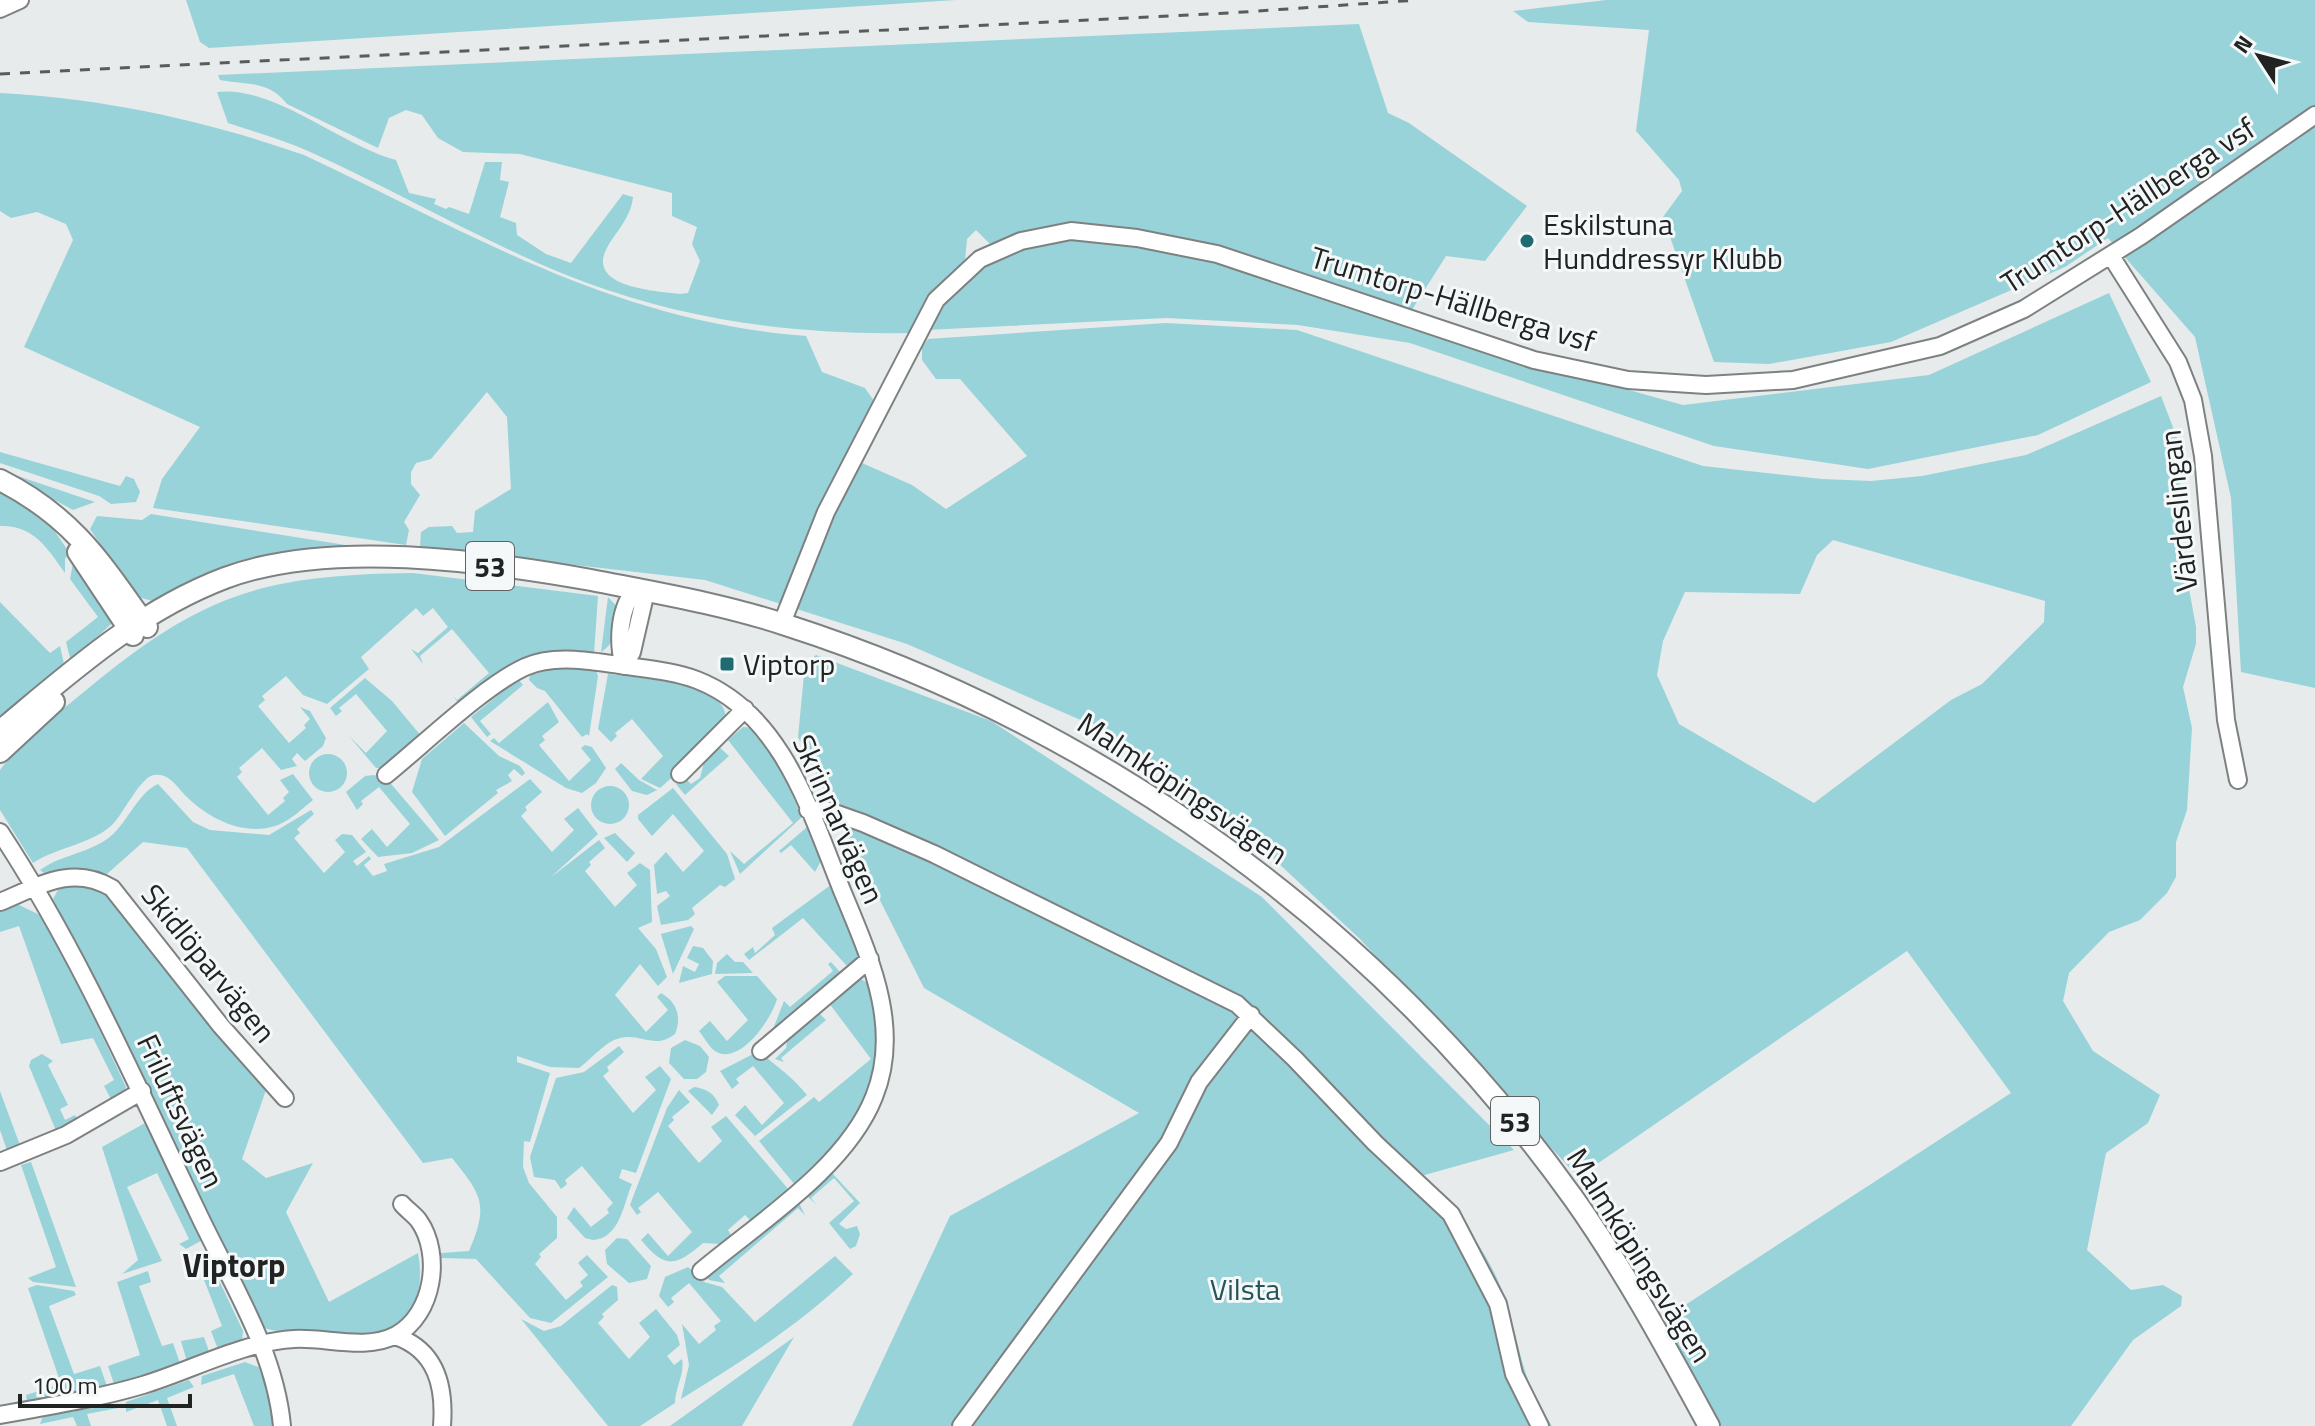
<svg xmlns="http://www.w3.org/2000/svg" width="2315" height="1426" font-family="'Titillium Web',sans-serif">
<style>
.green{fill:#98d3d9;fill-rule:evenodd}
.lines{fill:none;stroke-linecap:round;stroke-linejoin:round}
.minor-casing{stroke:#7e8182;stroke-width:20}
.major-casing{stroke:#7e8182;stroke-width:24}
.minor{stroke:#fff;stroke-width:16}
.major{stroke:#fff;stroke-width:20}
.rail{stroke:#5a5c5c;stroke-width:3;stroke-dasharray:10 10;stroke-linecap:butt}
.poi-dot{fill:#1f6b72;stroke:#f4f8f8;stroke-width:3}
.labels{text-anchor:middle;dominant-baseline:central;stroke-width:6;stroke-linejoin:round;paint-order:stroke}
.shield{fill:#f4f8f8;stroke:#606262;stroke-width:2}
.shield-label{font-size:28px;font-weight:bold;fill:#212222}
.street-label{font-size:30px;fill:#212222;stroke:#f4f8f8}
.poi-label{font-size:30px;fill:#212222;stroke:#f4f8f8;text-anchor:start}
.park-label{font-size:30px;fill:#285459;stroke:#f4f8f8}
.neighbourhood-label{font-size:32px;font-weight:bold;fill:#212222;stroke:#f4f8f8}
</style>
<rect width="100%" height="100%" fill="#e7ebeb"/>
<path class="green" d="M186 0H956L209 48 200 42Z
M1606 0H2315V688L2241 672 2231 498 2195 337 2108 238 2065 267 1891 342 1769 364 1714 362 1663 217 1682 191 1679 180 1636 131 1649 30 1528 22 1513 11Z
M1359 24 1388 113 1409 123 1527 206 1485 261 1446 256 1410 313 1208 246 1016 236 990 244 976 230 967 239 965 260 933 292 908 333C798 335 691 321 587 283 491 247 402 193 308 151 282 139 254 132 228 123L217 92C274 85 340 145 396 160L409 193 436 199 434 204 446 209 449 207 469 214 485 162H502L500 180 509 182 500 217 516 223 517 235 546 254 571 263 623 194 633 197C631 217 618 229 608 246 583 288 658 291 680 294L688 293 700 261 692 244 697 227 672 216V193L520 154 463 152 438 138 422 115 406 110 389 118 378 148 287 104C269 80 246 85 220 80L218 75Z
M0 93C103 98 207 121 304 155 474 235 613 321 806 336L822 372 865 388 874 401 846 456 912 485 946 509 1027 456 960 379H936L922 360V347L928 339 1166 323 1297 330 1703 466 1822 479 1871 481 1922 476 2026 455 2161 396 2186 461 2174 506 2196 627V644L2183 687 2192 728 2187 810 2176 842V877L2167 893 2140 920 2109 932 2069 973 2063 1001 2093 1051 2160 1095 2148 1123 2106 1153 2087 1250 2131 1290 2163 1285 2182 1296 2181 1306 2133 1340 2071 1426H1718L1659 1322 2011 1093 1907 951 1578 1177 1360 939 1249 836 1092 725 907 644 705 580 420 547 421 532 429 527 452 526 457 533 473 532 475 511 511 489 507 417 487 392 431 459 416 463 411 472V484L420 495 404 522 409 530 406 545 153 508 162 479 200 427 24 347 73 240 66 224 37 212 11 218 0 211ZM1833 540 2045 601 2044 622 1982 684 1951 700 1814 803 1679 724 1657 675 1663 641 1685 592 1800 594 1817 555Z
M1092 239 1218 259 1388 318 1409 329 1683 405 1929 375 2109 293 2151 382 2038 435 1868 469 1714 446 1410 343 1298 325 1166 318 926 330C967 260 1014 242 1092 239Z
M0 452 120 486 126 476 134 479 140 492 136 502 111 504 99 496 0 463Z
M0 470 95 502 73 510Z
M0 490 51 526 69 552 65 559V573C47 548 34 525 0 526Z
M151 514 358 547 159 603 135 596 90 529 97 516 142 520Z
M74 558 111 611V624L71 662 66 642 98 617 70 579Z
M413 573 598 596 594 654H537L459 704 453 696 457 700 489 673 452 629 420 656 423 664 411 649 418 653 448 627 433 608 423 616 416 608 361 657 369 669 327 704 303 695 286 676 262 696 265 700 258 706 289 743 306 728 304 725 310 719 300 707 310 711 326 738 323 746 305 761 297 753 292 759 297 766 281 770 262 748 239 768 242 772 237 777 268 815 285 801 283 798 289 792 280 780 293 774 313 800C303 808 291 820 278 825 246 837 211 820 188 798 178 789 170 772 154 775 140 777 123 815 111 826 89 845 57 847 33 863L0 810V770C22 740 56 715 85 691 202 594 261 575 413 573Z
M608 597 619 609C616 625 616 644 601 652Z
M0 602 50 653 60 646 64 664 0 721Z
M816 655 991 721 1262 897 1514 1150 1421 1176C1459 1212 1494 1259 1509 1310 1520 1352 1526 1391 1552 1426H852L950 1216 1139 1113 924 988 798 737 805 664Z
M561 667 596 671 598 676 589 736 587 734 582 737 545 691 537 688 529 680 530 675Z
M608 674C633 677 733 683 725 720L673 767 677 773 660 788 641 779 663 756 632 719 615 733 617 736 611 742 598 729Z
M365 678 392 701 422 737 384 768H376L349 736 366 753 387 731 356 694 339 708 342 711 336 716 330 708Z
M518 679 523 685 480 721 491 734 487 737 471 717Z
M548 702 559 722 542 736 545 740 539 745 569 781 591 760 581 748 585 745 592 747 606 768 596 783 582 793 566 788 490 741 494 738 499 743Z
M464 723 499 756 520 766 525 773 522 776 514 769 508 775 512 781 496 790 498 793 445 836 412 792 422 759Z
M743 727 754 728 774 755 802 817 740 874 730 851 744 864 793 823 728 740Z
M717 745 729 756 685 795 676 784 684 777 691 784 700 778 706 755Z
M309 773a19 19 0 1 1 38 0a19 19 0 1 1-38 0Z
M621 763 639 780 657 790 647 795 632 791 615 769Z
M374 775 386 778 439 840 412 853 378 857 361 839 372 829 387 847 410 824 379 787 361 801 363 804 357 810 346 792 365 776Z
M530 779 542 792 525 807 527 810 521 816 552 852 574 830 564 819 578 808 598 834 550 878 599 840 605 848 589 862 591 865 585 871 615 907 637 885 627 873 640 863 650 870 652 922 638 928 656 949 667 977 658 986 640 964 615 995 646 1032 668 1010 657 997 661 993C677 1002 682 1017 675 1034 655 1050 641 1033 620 1038 604 1042 592 1059 579 1068L550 1067 517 1056V1062L550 1073 530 1142 524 1141 523 1167 529 1183 557 1217V1238L539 1254 541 1257 535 1264 566 1300 583 1286 580 1282 588 1275 578 1263 587 1255 608 1277 551 1323 530 1318 476 1259 441 1258V1253L469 1251C489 1205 482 1195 452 1158L423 1163 187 848 143 842 107 874 72 869 44 873 40 870C62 854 92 853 112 835 128 821 139 792 158 784L193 822 210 830 269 835 311 810 314 814 297 829 300 833 294 838 324 873 345 852 335 840 342 834 352 835 366 852 353 861 357 866 369 856 371 859 364 865 373 876 387 871 384 864 439 847Z
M591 805a19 19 0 1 1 38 0a19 19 0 1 1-38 0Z
M673 788 727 854 735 879 725 887 720 885 692 908 695 914 688 920 661 925 657 906 670 896 666 891 657 894 654 865 666 852 683 872 704 851 673 814 652 836 638 819V815Z
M807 827 822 859 815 872 791 845 781 853 779 851Z
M615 833 635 853 627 862 604 838Z
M70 881 99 887 120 907 266 1090 242 1159 266 1178 313 1163 286 1212 329 1302 418 1253C427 1301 406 1334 356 1339 343 1340 327 1336 313 1334 294 1332 276 1333 258 1326L53 899 59 888Z
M832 884 859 951 855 964 846 965 803 918 749 960 744 954 753 947 755 953 775 935 772 928Z
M17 904 40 915 67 961 126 1087 122 1096 112 1101 104 1086 114 1080 93 1038 61 1044 19 926 0 932V912Z
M691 926 694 929 673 974 661 934Z
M693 946 703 948 713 961 712 974 679 983 683 966 695 972 699 964 687 958Z
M727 954 735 962H743L753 973 715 974 717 963Z
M831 962 840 972 838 979 777 1031 773 1029 784 1001 790 1007 833 971 828 964Z
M725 976H757L777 999C772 1018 740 1067 715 1051 709 1047 704 1037 699 1031L710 1021 727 1041 748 1020 717 982Z
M861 979 871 985C888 1069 867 1134 795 1185L759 1141 814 1097 819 1102 871 1059 829 1003 853 981Z
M820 1014 826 1020 781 1058 784 1062 775 1059 786 1048 788 1037Z
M685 1040 700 1046 709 1057 706 1072 697 1079H684L669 1063 671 1048Z
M619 1046 624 1052 607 1067 609 1071 603 1076 633 1113 656 1090 645 1077 660 1066 671 1079 636 1173 622 1169 619 1178 632 1184C623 1205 620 1238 593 1240L585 1238 567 1218 574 1207 591 1227 609 1213 607 1209 613 1203 582 1166 565 1180 567 1184 561 1189 555 1180 534 1177 530 1157 556 1078 584 1072Z
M759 1051C778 1068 790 1074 807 1095L755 1136 735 1115 745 1105 762 1125 784 1103 753 1066 736 1079 739 1083 732 1089 720 1071Z
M42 1054 53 1061 48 1065 68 1105 60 1109 65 1120 75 1115 78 1121 57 1133 29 1066 31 1060Z
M694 1087C707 1089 714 1093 719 1105L712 1115 688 1091Z
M679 1090 690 1102 672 1117 674 1120 668 1126 699 1163 722 1141 711 1127 726 1116 789 1190 752 1222 745 1215 728 1230 731 1235 721 1244 703 1243C675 1267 665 1269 641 1240L648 1233 668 1256 692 1232 658 1192 638 1208 641 1212 637 1215 630 1205 667 1108Z
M0 1091 21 1148 8 1153 0 1130Z
M145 1123 201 1241 186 1249 179 1244 189 1239 157 1173 127 1187 162 1261 122 1274 138 1260 102 1147Z
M31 1162 76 1287 33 1282 28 1278 56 1267 21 1165Z
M829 1174H833L860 1203 839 1224 846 1229 857 1226 860 1234 856 1246 850 1249 829 1223 854 1201 834 1178 811 1198 816 1204 808 1197 810 1190Z
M795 1205H800L805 1215 798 1208 719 1276 725 1283 709 1280 707 1276Z
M617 1238 627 1239 651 1266 647 1279 629 1283 607 1264 605 1250Z
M204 1256 208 1257 243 1331 242 1342 219 1352 211 1331 222 1326 199 1267 189 1271 190 1263Z
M835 1256 853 1274C800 1324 743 1361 681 1399L689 1365 682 1324 699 1344 716 1330 714 1326 721 1321 689 1283 671 1298 674 1302 668 1307 659 1296 665 1277 688 1267 704 1282 722 1287 755 1322Z
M148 1271 151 1282 139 1286 162 1346 173 1343 181 1366 120 1387 114 1384 108 1366 140 1355 117 1282Z
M37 1285 74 1291 76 1295 49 1306 74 1374 100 1366 108 1389 27 1402 26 1395 61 1384 28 1288Z
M612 1285 617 1287 618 1300 602 1314 604 1317 598 1323 629 1359 650 1337 639 1323 656 1309 677 1335 680 1345 667 1356 674 1365 682 1359C685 1374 675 1388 675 1403L640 1426H608L521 1319 544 1331 561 1326Z
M204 1337 211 1357 188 1365 181 1341Z
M794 1337 742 1426H670Z
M245 1362 261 1368 276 1426H254L234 1374 201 1385 202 1376Z
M189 1380 194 1387 167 1398 177 1426H167L158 1400 126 1412V1402Z
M113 1405 118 1408 87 1414 91 1426H77L73 1417 40 1424 43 1416Z"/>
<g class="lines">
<defs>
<path id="minor" d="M0 9 20 0
M2111 256 2178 362 2193 400 2203 456 2226 720 2238 780
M636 589 644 600 632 652 624 666C617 642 619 607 636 589Z
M782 623 826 512 936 300 980 259 1021 241 1071 231 1137 238 1217 254 1534 360 1628 380 1706 385 1793 380 1940 346 2024 309 2141 236 2315 115
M680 774 745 709
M386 775C423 745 484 686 525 667 554 654 589 661 620 665 646 669 673 671 697 680 782 713 810 811 841 888 868 954 903 1026 874 1097 846 1168 758 1223 701 1271
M808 810H826L863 823 934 854 1237 1004 1295 1059 1375 1143 1451 1214 1498 1304 1514 1374 1540 1426
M0 832C79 952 136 1084 198 1213 230 1281 275 1350 282 1426
M0 902C39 886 72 864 112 888L221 1026 285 1098
M761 1051 870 959
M0 1162 66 1135 142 1091
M395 1336C437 1350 445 1387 442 1426
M0 1415C48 1406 96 1399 143 1385 192 1370 243 1342 294 1339 326 1337 366 1351 396 1335 434 1314 442 1254 419 1221 415 1215 407 1210 402 1204
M961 1426 1169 1143 1199 1082 1251 1015"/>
<path id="major" d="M0 480C73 517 101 562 147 627
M78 552 133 635
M0 731C71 672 138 611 225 578 329 539 484 561 591 580 657 593 723 604 786 625 1103 727 1380 928 1574 1199 1625 1271 1667 1349 1709 1426
M0 752 54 702"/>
</defs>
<use href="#minor" class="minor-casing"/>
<use href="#major" class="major-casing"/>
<use href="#minor" class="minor"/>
<use href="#major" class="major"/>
<path class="rail" d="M0 74 1229 13 1418 0"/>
</g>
<g class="poi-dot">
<circle cx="1527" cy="241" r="8"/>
<rect x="719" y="656" width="16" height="16" rx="4"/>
</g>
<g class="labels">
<g class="shield">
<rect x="466" y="542" width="48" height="48" rx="6"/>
<rect x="1491" y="1097" width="48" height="48" rx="6"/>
</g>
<g class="shield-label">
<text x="490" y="566">53</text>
<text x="1515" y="1121">53</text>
</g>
<g class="street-label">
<text transform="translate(2128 205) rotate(-33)">Trumtorp-Hällberga vsf</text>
<text transform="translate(1453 299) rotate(17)">Trumtorp-Hällberga vsf</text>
<text transform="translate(2178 511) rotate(-96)">Värdeslingan</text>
<text transform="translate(1183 788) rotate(34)">Malmköpingsvägen</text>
<text transform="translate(839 819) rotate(66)">Skrinnarvägen</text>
<text transform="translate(209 963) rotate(51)">Skidlöparvägen</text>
<text transform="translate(181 1111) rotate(65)">Friluftsvägen</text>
<text transform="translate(1640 1255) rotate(58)">Malmköpingsvägen</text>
</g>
<g class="poi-label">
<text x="1543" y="224">Eskilstuna<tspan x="1543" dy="34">Hunddressyr Klubb</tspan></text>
<text x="743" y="664">Viptorp</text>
</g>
<g class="park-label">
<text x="1245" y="1289">Vilsta</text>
</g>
<g class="neighbourhood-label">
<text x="234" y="1265">Viptorp</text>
</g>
</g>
<g transform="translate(2259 56) rotate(306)" stroke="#f4f8f8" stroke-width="6" paint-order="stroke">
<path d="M0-6L14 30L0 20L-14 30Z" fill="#212222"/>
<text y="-12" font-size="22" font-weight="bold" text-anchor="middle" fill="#212222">N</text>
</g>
<path d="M20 1394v12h170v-12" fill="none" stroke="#212222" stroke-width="4"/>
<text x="32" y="1394" font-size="24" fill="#212222" stroke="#f4f8f8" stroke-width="6" paint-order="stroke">100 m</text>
</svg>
